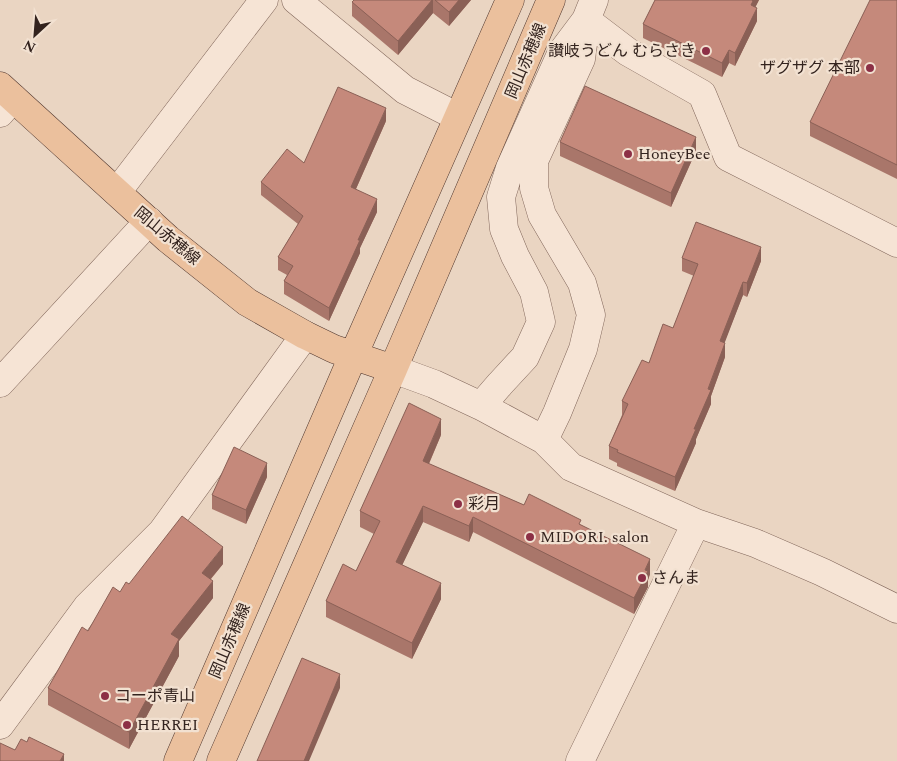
<svg xmlns="http://www.w3.org/2000/svg" width="897" height="761" font-family="Spectral,'Noto Sans JP',serif">
<style>
.lines{fill:none;stroke-linecap:round;stroke-linejoin:round}
.minor-casing{stroke:#82675b;stroke-width:29}
.major-casing{stroke:#50372f;stroke-width:29}
.minor{stroke:#f6e4d5;stroke-width:28}
.major{stroke:#ebc09d;stroke-width:28}
.wall{fill:#a9766a}
.shaded-wall{fill:#8a6056}
.building{fill:#c5897b;stroke:#8a6056}
.poi-dot{fill:#8c3046;stroke:#f2e1d1;stroke-width:2}
.labels{text-anchor:middle;dominant-baseline:central;stroke-width:4.5;stroke-linejoin:round;paint-order:stroke}
.poi-label{font-size:16px;fill:#33231e;stroke:#f2e1d1;text-anchor:start}
.street-label{font-size:16px;fill:#33231e;stroke:#f2e1d1}
</style>
<rect width="100%" height="100%" fill="#ead5c2"/>
<g class="lines">
<defs>
<path id="minor" d="M296 0 405 90 458 117
M586 20 628 52 702 94 728 157 897 243
M0 113 13 98
M117 192 264 0
M393 369 434 384 481 406 544 440 571 467 696 523 755 543 822 572 897 609
M0 383 149 221
M481 406 500 384 525 357 541 322 534 292 515 256 504 229 501 197 510 168 562 52 586 20 594 0
M544 440 557 413 583 349 591 315 582 283 542 215 534 188V161L581 59 586 21
M0 725 87 607 162 532 305 335
M580 761 696 523"/>
<path id="major" d="M0 86 168 239 247 302 305 335 334 349 393 369
M178 761 353 356 510 0
M221 761 393 369 551 0"/>
</defs>
<use href="#minor" class="minor-casing"/>
<use href="#major" class="major-casing"/>
<use href="#minor" class="minor"/>
<use href="#major" class="major"/>
</g>
<path class="wall" d="M354 0H471L449 26 433 13 398 55 352 16V2Z
M655 0H759L755 7 757 21 735 66 729 63 722 77 643 38V24Z
M897 0V179L810 136V122Z
M386 121 356 189 377 212 360 248V253L329 321 284 294V281L287 275 278 270V257L298 224 261 195V182L304 163Z
M560 142 696 151 671 207 560 156Z
M682 258 761 261 747 297 743 295 724 343 725 357 711 396V404L696 439V443L675 491 617 466V463L609 459V446L622 415V401L673 328 694 276 682 271Z
M441 435 429 464 524 505 581 525 650 574 648 580V587L634 614 473 532 469 542 423 522 402 565 441 599 412 659 326 617V601L356 571 374 534 360 527V511Z
M267 477 246 524 212 509V495Z
M223 564 211 579 213 598 179 641V656L129 749 48 705V688L88 631 120 592Z"/>
<path class="shaded-wall" d="M432 0H433V13L398 55V41Z
M459 0H471L449 26V12Z
M752 0H759L753 12 751 5Z
M757 8V21L735 66V53Z
M729 50V63L722 77V63Z
M386 108V121L351 200V187Z
M696 137V151L671 207V193Z
M377 199V212L360 248V253L329 321V308L358 240Z
M761 247V261L747 297V283Z
M743 282V295L720 355V341Z
M725 343V357L711 396V404L696 439V443L675 491V477L694 429Z
M441 419V435L423 477V461Z
M267 463V477L246 524V510Z
M423 506V522L396 578V562Z
M473 517V532L469 542V526Z
M223 547V564L202 589V573Z
M650 559V574L648 580V587L634 614V598L645 570Z
M213 581V598L179 641V656L129 749V732L171 634Z
M441 583V599L412 659V643Z
M340 674V688L309 761H303Z
M64 754V761H60Z"/>
<path class="building" d="M354 0H432L398 41 352 2Z
M435 0H459L449 12Z
M655 0H752L753 1 751 5 757 8 735 53 729 50 722 63 643 24Z
M870 0H897V165L810 122Z
M585 86 696 137 671 193 560 142Z
M338 87 386 108 351 187 377 199 358 240H360L329 308 284 281 293 266 278 257 303 216 261 182 287 149 304 163Z
M696 222 761 247 747 283 743 282 720 341 725 343 708 389 711 390 694 429H696L675 477 617 452 618 450 609 446 628 404 622 401 642 360 649 363 663 324 673 328 698 264 682 258Z
M409 403 441 419 423 461 524 505 529 494 581 520 579 524 650 559 645 570 648 571 634 598 473 517 469 526 423 506 396 562 441 583 412 643 326 601 343 564 356 571 380 521 360 511Z
M234 447 267 463 246 510 212 495Z
M182 516 223 547 202 573 213 581 171 634 179 639 129 732 48 688 82 627 88 631 113 587 120 592 126 582 129 584Z
M302 658 340 674 304 761H257Z
M29 737 64 754 60 761H0V743L15 750 21 739 27 742Z"/>
<g class="poi-dot">
<circle cx="706" cy="51" r="5"/>
<circle cx="870" cy="68" r="5"/>
<circle cx="628" cy="154" r="5"/>
<circle cx="458" cy="504" r="5"/>
<circle cx="530" cy="537" r="5"/>
<circle cx="642" cy="578" r="5"/>
<circle cx="105" cy="696" r="5"/>
<circle cx="127" cy="725" r="5"/>
</g>
<g class="labels">
<g class="poi-label">
<text x="696" y="51" text-anchor="end">讃岐うどん むらさき</text>
<text x="860" y="68" text-anchor="end">ザグザグ 本部</text>
<text x="638" y="154">HoneyBee</text>
<text x="468" y="504">彩月</text>
<text x="540" y="537">MIDORI. salon</text>
<text x="652" y="578">さんま</text>
<text x="115" y="696">コーポ青山</text>
<text x="137" y="725">HERREI</text>
</g>
<g class="street-label">
<text transform="translate(526 61) rotate(-67)">岡山赤穂線</text>
<text transform="translate(167 236) rotate(40)">岡山赤穂線</text>
<text transform="translate(230 641) rotate(-67)">岡山赤穂線</text>
</g>
</g>
<g transform="translate(35 35) rotate(206)" stroke="#f2e1d1" stroke-width="4" paint-order="stroke">
<path d="M0-4L9 19L0 12L-9 19Z" fill="#33231e"/>
<text y="-8" font-size="14" font-weight="bold" text-anchor="middle" fill="#33231e">N</text>
</g>
</svg>
